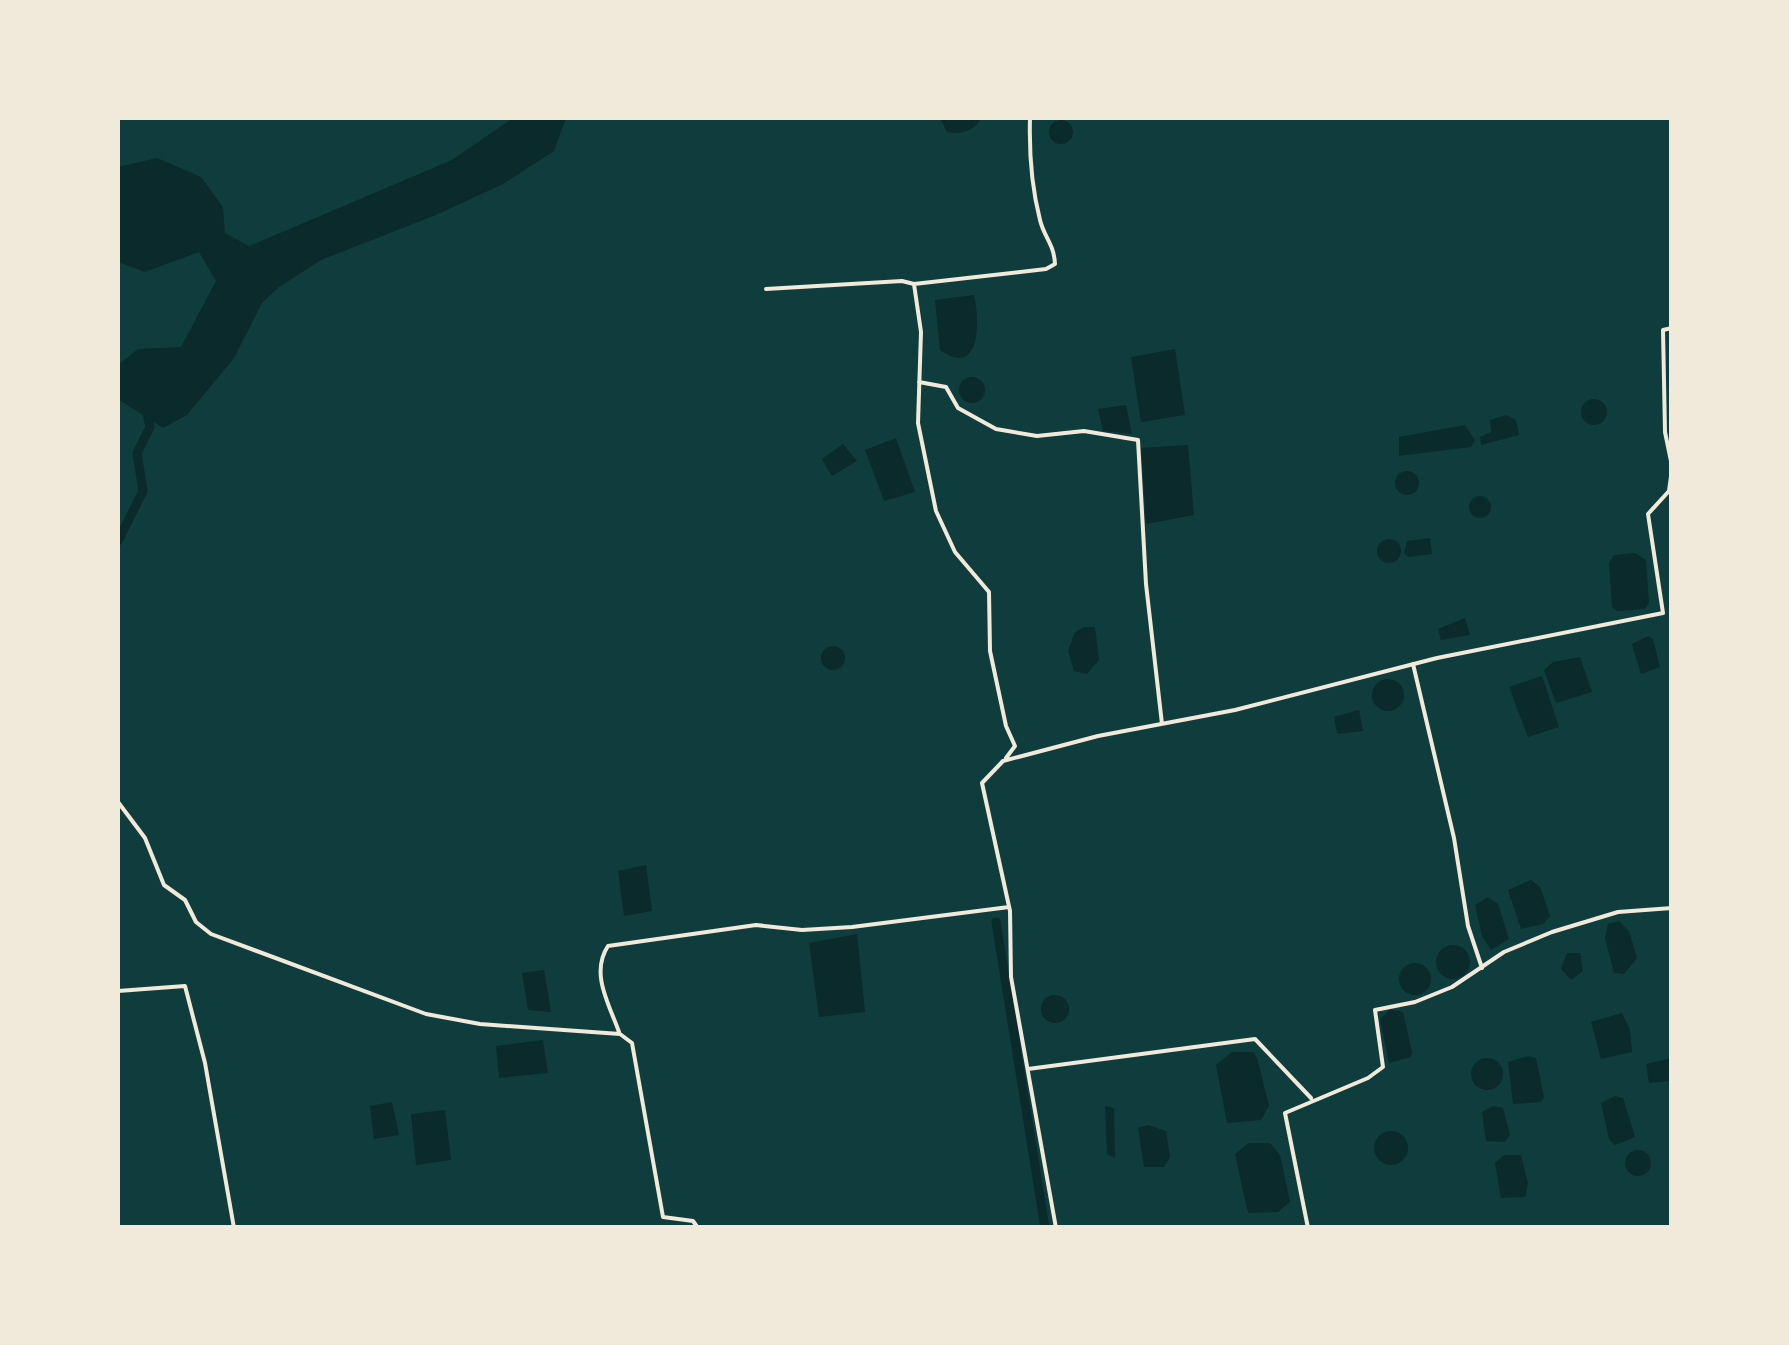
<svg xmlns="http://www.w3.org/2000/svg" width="1789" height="1345" font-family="Literata,serif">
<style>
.water{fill:#0a2a2b}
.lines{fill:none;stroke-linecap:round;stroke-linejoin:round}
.canal{stroke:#0a2a2b;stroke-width:9}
.minor{stroke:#f1e9da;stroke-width:4}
</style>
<rect width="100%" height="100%" fill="#0f3d3e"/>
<path class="water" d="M513 118H566L554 151 503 184 436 215 321 260 279 287 262 303 234 358 187 415 163 428 118 399V365L138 349 181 347 216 281 199 252 145 272 118 262V167L157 158 201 177 223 207 225 233 249 246 452 160Z
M940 118H981C975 131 961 135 947 132Z
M1049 132a12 12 0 1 1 24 0a12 12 0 1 1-24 0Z
M974 295C980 321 981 379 940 350L935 300Z
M1175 349 1185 415 1141 422 1131 357Z
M959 390a13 13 0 1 1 26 0a13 13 0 1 1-26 0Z
M1581 412a13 13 0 1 1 26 0a13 13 0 1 1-26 0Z
M1126 405 1132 434 1103 431 1098 409Z
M1506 415 1516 420 1519 435 1481 445 1480 437 1491 432 1490 420Z
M1465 425 1475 440 1471 447 1399 456V437Z
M896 438 915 492 884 501 865 450Z
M843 444 857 461 832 476 822 459Z
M1188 445 1194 515 1146 524 1141 448Z
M1395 483a12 12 0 1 1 24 0a12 12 0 1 1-24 0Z
M1469 507a11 11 0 1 1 22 0a11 11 0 1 1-22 0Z
M1430 538 1432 554 1408 557 1404 553 1407 541Z
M1377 551a12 12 0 1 1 24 0a12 12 0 1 1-24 0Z
M1635 553 1646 560 1649 603 1645 609 1617 611 1612 607 1609 563 1614 555Z
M1465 618 1470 635 1441 640 1438 629Z
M1084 627H1095L1099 660 1087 674 1074 671 1068 651 1075 632Z
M1648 636 1653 639 1660 667 1641 674 1632 644Z
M821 658a12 12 0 1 1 24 0a12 12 0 1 1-24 0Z
M1580 657 1592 692 1556 703 1544 670 1553 662Z
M1542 676 1559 727 1528 737 1509 687Z
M1372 695a16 16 0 1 1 32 0a16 16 0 1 1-32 0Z
M1359 710 1363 731 1337 734 1334 717Z
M646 865 652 911 624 916 618 871Z
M1531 880 1540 887 1550 916 1543 924 1521 929 1508 890Z
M1488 897 1498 904 1509 939 1491 950 1482 936 1475 905Z
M1619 921 1629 931 1637 958 1624 974 1614 973 1605 938 1608 924Z
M857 934 865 1012 819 1017 809 943Z
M1436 962a17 17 0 1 1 34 0a17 17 0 1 1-34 0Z
M1567 953H1580L1583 971 1571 980 1561 969Z
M1399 979a16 16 0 1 1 32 0a16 16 0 1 1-32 0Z
M544 970 551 1012 528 1010 522 973Z
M1041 1009a14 14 0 1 1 28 0a14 14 0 1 1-28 0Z
M1390 1009 1403 1012 1412 1052 1411 1057 1389 1063 1380 1019Z
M1622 1013 1630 1030 1632 1052 1601 1059 1591 1022Z
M543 1040 548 1073 499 1078 496 1046Z
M1232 1052H1253L1257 1058 1269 1106 1261 1120 1227 1123 1216 1065Z
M1528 1056 1536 1058 1544 1097 1541 1102 1513 1104 1508 1062Z
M1671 1058V1081L1649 1083 1646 1064Z
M1471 1074a16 16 0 1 1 32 0a16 16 0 1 1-32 0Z
M1615 1096 1623 1098 1635 1137 1615 1145 1609 1139 1601 1103Z
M392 1102 399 1135 374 1139 370 1106Z
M1105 1106 1114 1108 1115 1158 1107 1154Z
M1493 1106 1503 1108 1510 1135 1505 1142 1486 1141 1482 1112Z
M445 1110 451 1160 416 1165 411 1114Z
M1148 1125 1166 1131 1170 1157 1164 1167H1144L1138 1128Z
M1374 1148a17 17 0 1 1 34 0a17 17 0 1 1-34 0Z
M1249 1143H1270L1280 1155 1290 1202 1278 1212 1249 1213 1247 1209 1235 1154Z
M1625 1163a13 13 0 1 1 26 0a13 13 0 1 1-26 0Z
M1504 1155H1521L1528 1184 1525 1197 1501 1198 1495 1163Z"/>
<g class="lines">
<path class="canal" d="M118 541 143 491 137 453 150 427 146 409
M996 922 1045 1228"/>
<path class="minor" d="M914 284 921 332 918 423 936 511 955 552 989 592 990 651 1006 726 1015 746 1006 758
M766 289 902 281 914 284 1046 269 1055 264C1054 244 1044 237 1040 220 1031 185 1029 153 1030 118
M1672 328 1663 330 1665 432 1672 466
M919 382 946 387 958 408 996 429 1037 436 1084 431 1138 440 1146 584 1162 724
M1413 664 1454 838 1468 926 1482 968
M118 802 145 838 164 885 185 900 196 922 211 934 426 1014 480 1024 620 1034 632 1043 663 1217 693 1221 698 1228
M118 991 185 986 205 1063 234 1228
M619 1032C609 1004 590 973 608 946L756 925 802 930 852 927 1009 907
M1028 1069 1255 1039 1311 1098
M1056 1228 1011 977 1010 911 982 783 1003 761 1098 736 1235 710 1437 658 1663 613 1648 514 1669 491 1672 469
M1308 1228 1285 1113 1368 1078 1383 1067 1375 1010 1415 1002 1452 987 1504 952 1552 932 1618 912 1672 908"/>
</g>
<rect width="1789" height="1345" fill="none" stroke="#f1e9da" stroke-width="240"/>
</svg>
